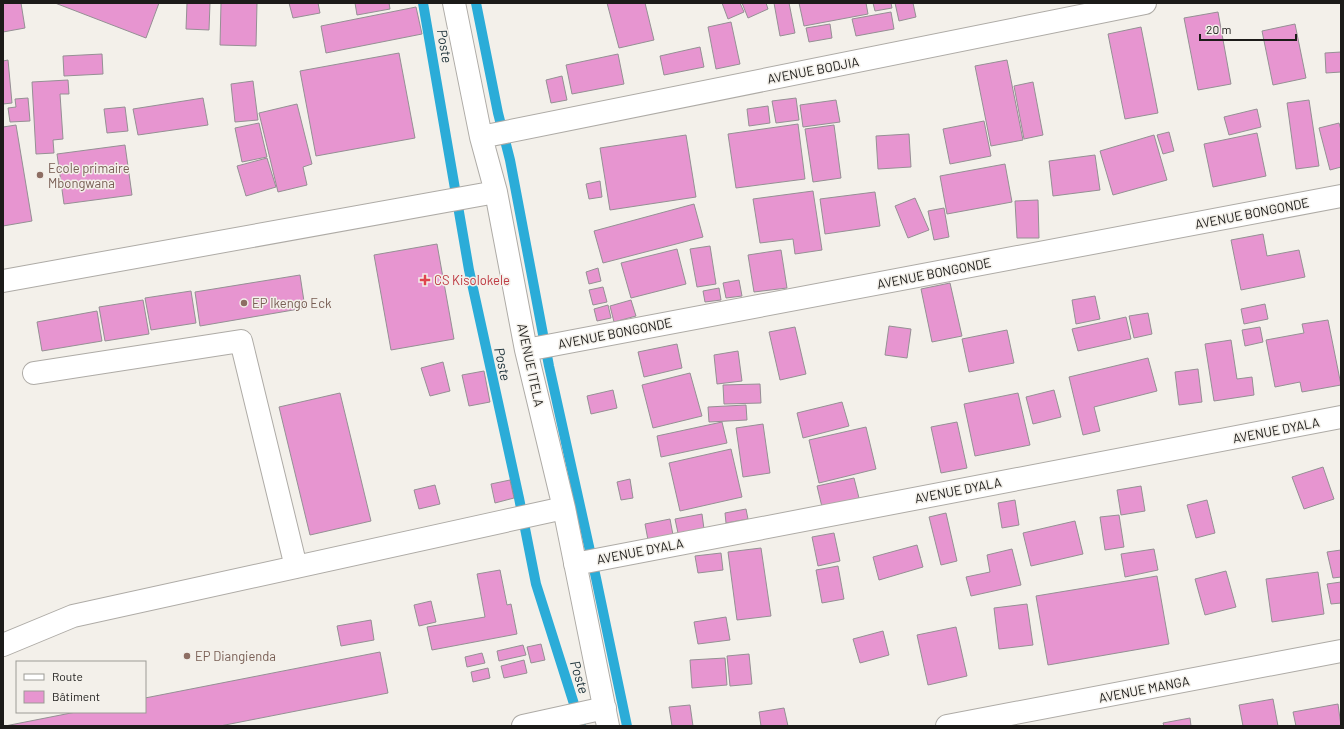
<svg xmlns="http://www.w3.org/2000/svg" width="1344" height="729" font-family="Barlow,sans-serif">
<style>
.lines{fill:none;stroke-linecap:round;stroke-linejoin:round}
.stream{stroke:#2bacd8;stroke-width:10}
.building{fill:#e795d0;stroke:#959094}
.minor-casing{stroke:#aeaba6;stroke-width:24}
.minor{stroke:#fff;stroke-width:22}
.education-dot{fill:#8d6e63;stroke:#f3f0ea;stroke-width:1.5}
.health-dot{fill:#e0444e;stroke:#f3f0ea;stroke-width:1.5}
.labels{text-anchor:middle;dominant-baseline:central;stroke-width:3;stroke-linejoin:round;paint-order:stroke}
.street-label{font-size:13px;fill:#1c1b19;stroke:#f3f0ea}
.education-label{font-size:13px;fill:#785e54;stroke:#f3f0ea;text-anchor:start}
.health-label{font-size:13px;fill:#be3a42;stroke:#f3f0ea;text-anchor:start}
.water-label{font-size:14px;font-style:italic;fill:#1b3038;stroke:#f3f0ea}
</style>
<rect width="100%" height="100%" fill="#f3f0ea"/>
<g class="lines">
<path class="stream" d="M423 3 469 270 519 498 536 584 581 726
M476 3 498 113 510 160 549 366 596 578 627 726"/>
</g>
<path class="building" d="M3 3H21L25 28 3 32Z
M55 3H159L146 38Z
M187 3H210L209 30 186 29Z
M221 3H257L256 46 220 45Z
M289 3H318L320 13 293 18Z
M355 3H389L390 9 357 15Z
M607 3H645L654 40 619 48Z
M722 3H740L744 12 728 19Z
M742 3H766L768 9 748 18Z
M774 3H789L795 33 780 36Z
M799 3H866L868 14 804 26Z
M873 3H891L892 8 875 11Z
M895 3H913L916 17 899 21Z
M416 7 422 34 326 53 321 26Z
M891 12 894 29 856 36 852 19Z
M1218 12 1231 84 1198 90 1184 18Z
M731 22 740 64 716 69 708 27Z
M830 24 832 38 809 42 806 28Z
M1295 24 1306 78 1273 85 1262 31Z
M1141 27 1158 113 1125 119 1108 34Z
M700 47 704 67 664 75 660 56Z
M1341 52V72L1326 73 1325 53Z
M399 53 415 138 316 156 300 71Z
M102 54 103 74 64 76 63 56Z
M618 54 624 84 572 94 566 65Z
M8 60 12 103 3 104V61Z
M1007 60 1023 140 991 146 975 66Z
M562 76 567 100 551 103 546 80Z
M68 80 69 94H60L63 139 53 140 54 153 36 154 32 82Z
M253 81 258 120 235 122 231 84Z
M1033 82 1043 135 1024 139 1014 86Z
M28 98 30 121 10 122 8 108 16 107 15 99Z
M203 98 208 125 138 135 133 109Z
M796 98 799 120 776 123 772 101Z
M836 100 840 122 803 127 800 105Z
M1309 100 1319 166 1296 169 1287 103Z
M297 104 312 164 303 167 307 185 278 192 259 113Z
M768 106 770 123 749 126 747 109Z
M125 107 128 131 107 133 104 109Z
M1257 109 1261 127 1229 135 1224 117Z
M984 121 991 156 950 164 943 129Z
M259 123 267 157 242 162 235 128Z
M1339 123 1341 130V167L1330 170 1319 128Z
M798 124 805 179 736 188 728 134Z
M16 125 32 221 3 226V127Z
M834 125 841 178 813 182 805 129Z
M1169 132 1174 151 1163 154 1157 135Z
M1257 133 1266 176 1213 187 1204 144Z
M909 134 911 167 878 169 876 136Z
M686 135 696 197 610 210 600 148Z
M1154 135 1167 180 1113 195 1100 151Z
M125 145 132 195 64 204 57 154Z
M1095 155 1100 190 1053 196 1049 161Z
M267 158 276 187 246 196 237 166Z
M1005 164 1012 202 947 214 940 176Z
M600 181 602 197 589 199 586 184Z
M813 191 822 250 795 254 793 239 760 243 753 199Z
M875 192 880 226 825 234 820 199Z
M915 198 929 230 908 238 895 206Z
M1038 200 1039 238H1017L1015 201Z
M694 204 703 237 603 263 594 231Z
M944 208 949 237 934 240 928 211Z
M1263 234 1267 256 1299 250 1305 277 1241 290 1231 240Z
M437 244 454 339 391 350 374 255Z
M710 246 716 284 697 287 690 249Z
M677 249 686 284 631 298 621 263Z
M781 250 787 288 754 292 748 255Z
M598 268 601 281 589 284 586 272Z
M300 275 305 308 200 326 195 292Z
M739 280 742 296 726 298 723 283Z
M950 283 962 336 932 342 921 289Z
M603 287 607 302 593 305 589 290Z
M719 288 721 300 705 302 703 291Z
M191 291 196 323 151 330 145 298Z
M1095 296 1100 319 1076 324 1072 300Z
M143 300 149 334 105 341 99 307Z
M631 300 636 316 614 322 610 306Z
M1265 304 1268 319 1244 324 1241 309Z
M608 305 611 318 597 321 594 309Z
M97 311 102 341 42 351 37 322Z
M1148 313 1152 334 1134 338 1129 316Z
M1126 317 1131 339 1078 351 1072 329Z
M1328 320 1341 385 1302 392 1300 382 1275 387 1266 340 1304 333 1302 324Z
M889 326 911 329 907 358 885 355Z
M795 327 806 374 780 380 769 332Z
M1260 327 1263 342 1245 346 1242 330Z
M1007 330 1014 363 969 372 962 339Z
M1231 340 1237 379 1252 377 1254 395 1214 401 1205 344Z
M677 344 682 368 644 377 638 352Z
M738 351 742 381 717 384 714 355Z
M1148 358 1157 391 1094 407 1100 431 1083 435 1069 377Z
M443 362 450 391 430 396 421 368Z
M1198 369 1202 402 1179 405 1175 372Z
M484 371 490 402 469 406 462 375Z
M690 373 702 416 653 428 642 385Z
M760 384 761 403 724 404 723 385Z
M613 390 617 408 591 414 587 396Z
M1054 390 1061 417 1033 424 1026 397Z
M340 393 371 521 310 535 279 407Z
M1018 393 1030 445 975 456 964 404Z
M842 402 849 426 803 438 797 413Z
M746 405 747 420 709 422 708 407Z
M722 422 727 443 661 457 657 436Z
M957 422 967 468 941 473 931 427Z
M763 424 770 473 743 477 736 428Z
M866 427 876 469 819 483 809 440Z
M731 449 742 497 680 511 669 463Z
M1323 467 1334 499 1304 509 1292 477Z
M854 478 859 498 822 507 817 486Z
M630 479 633 498 621 500 617 482Z
M510 480 514 498 495 503 491 484Z
M435 485 440 504 419 509 414 490Z
M1141 486 1145 511 1121 515 1117 490Z
M1015 500 1019 525 1002 528 998 503Z
M1207 500 1215 533 1196 538 1187 505Z
M746 509 748 519 726 523 725 513Z
M946 513 957 561 941 565 929 517Z
M702 514 704 529 678 533 675 519Z
M1119 515 1124 547 1105 550 1100 517Z
M670 519 673 535 648 540 645 524Z
M1075 521 1083 554 1031 566 1023 533Z
M834 533 840 561 818 566 812 537Z
M917 545 923 567 879 580 873 557Z
M761 548 771 616 737 620 728 552Z
M1012 549 1021 585 971 596 966 577 990 572 987 555Z
M1154 549 1158 570 1125 577 1121 554Z
M1341 550V577L1333 578 1327 552Z
M721 553 723 570 698 573 695 556Z
M838 566 844 599 822 603 816 570Z
M500 570 507 605 511 604 517 634 432 650 427 627 485 617 477 574Z
M1226 571 1236 607 1205 615 1195 579Z
M1318 572 1324 614 1272 622 1266 579Z
M1157 576 1169 644 1048 665 1036 596Z
M1341 582V603L1331 604 1327 584Z
M431 601 436 622 419 626 414 605Z
M1027 604 1033 645 999 649 994 608Z
M726 617 730 640 698 644 694 622Z
M371 620 374 640 341 646 337 626Z
M956 627 967 676 928 685 917 635Z
M883 631 889 655 860 663 853 639Z
M541 644 545 660 531 663 527 647Z
M523 645 526 655 499 661 497 651Z
M380 652 388 693 220 726H5L76 712H145V698Z
M482 653 485 663 467 667 465 657Z
M749 654 752 684 730 686 727 656Z
M725 658 727 685 692 688 690 660Z
M524 660 527 673 504 678 501 666Z
M488 668 490 678 473 682 471 672Z
M1273 699 1278 726H1243L1239 705Z
M1338 704 1341 726H1296L1293 712Z
M690 705 693 726H672L669 707Z
M784 708 788 726H761L759 712Z
M1190 718 1191 726H1164L1163 723Z"/>
<g class="lines">
<defs>
<path id="minor" d="M454 3 481 137 496 192 526 350 564 508 608 726
M481 137 1145 3
M3 281 496 192
M526 350 1341 196
M34 373 241 341 296 567
M575 564 1341 417
M3 645 73 616 564 508
M523 726 605 708
M947 726 1341 651"/>
</defs>
<use href="#minor" class="minor-casing"/>
<use href="#minor" class="minor"/>
</g>
<g class="education-dot">
<circle cx="40" cy="175" r="4"/>
<circle cx="244" cy="303" r="4"/>
<circle cx="187" cy="656" r="4"/>
</g>
<path class="health-dot" d="M423 274h4v4h4v4h-4v4h-4v-4h-4v-4h4z"/>
<g class="labels">
<g class="street-label">
<text transform="translate(813 70) rotate(-11)">AVENUE BODJIA</text>
<text transform="translate(1252 213) rotate(-11)">AVENUE BONGONDE</text>
<text transform="translate(934 273) rotate(-11)">AVENUE BONGONDE</text>
<text transform="translate(615 333) rotate(-11)">AVENUE BONGONDE</text>
<text transform="translate(531 365) rotate(78)">AVENUE ITELA</text>
<text transform="translate(1276 430) rotate(-11)">AVENUE DYALA</text>
<text transform="translate(958 490) rotate(-11)">AVENUE DYALA</text>
<text transform="translate(640 551) rotate(-11)">AVENUE DYALA</text>
<text transform="translate(1144 689) rotate(-11)">AVENUE MANGA</text>
</g>
<g class="education-label">
<text x="48" y="168">Ecole primaire<tspan x="48" dy="15">Mbongwana</tspan></text>
<text x="252" y="303">EP Ikengo Eck</text>
<text x="195" y="656">EP Diangienda</text>
</g>
<g class="health-label">
<text x="434" y="280">CS Kisolokele</text>
</g>
<g class="water-label">
<text transform="translate(445 46) rotate(80)">Poste</text>
<text transform="translate(503 364) rotate(78)">Poste</text>
<text transform="translate(580 677) rotate(73)">Poste</text>
</g>
</g>
<rect width="1344" height="729" fill="none" stroke="#1c1b19" stroke-width="8"/>
<rect x="16" y="661" width="130" height="52" fill="#f3f0ea" stroke="#9d9b96"/>
<rect x="24" y="674" width="20" height="6" fill="#ffffff" stroke="#9d9b96"/>
<text x="52" y="681" font-size="12" fill="#1c1b19">Route</text>
<rect x="24" y="691" width="20" height="12" fill="#e795d0" stroke="#9d9b96"/>
<text x="52" y="701" font-size="12" fill="#1c1b19">Bâtiment</text>
<path d="M1200 34v6h96v-6" fill="none" stroke="#1c1b19" stroke-width="2"/>
<text x="1206" y="34" font-size="12" fill="#1c1b19" stroke="#f3f0ea" stroke-width="3" paint-order="stroke">20 m</text>
</svg>
